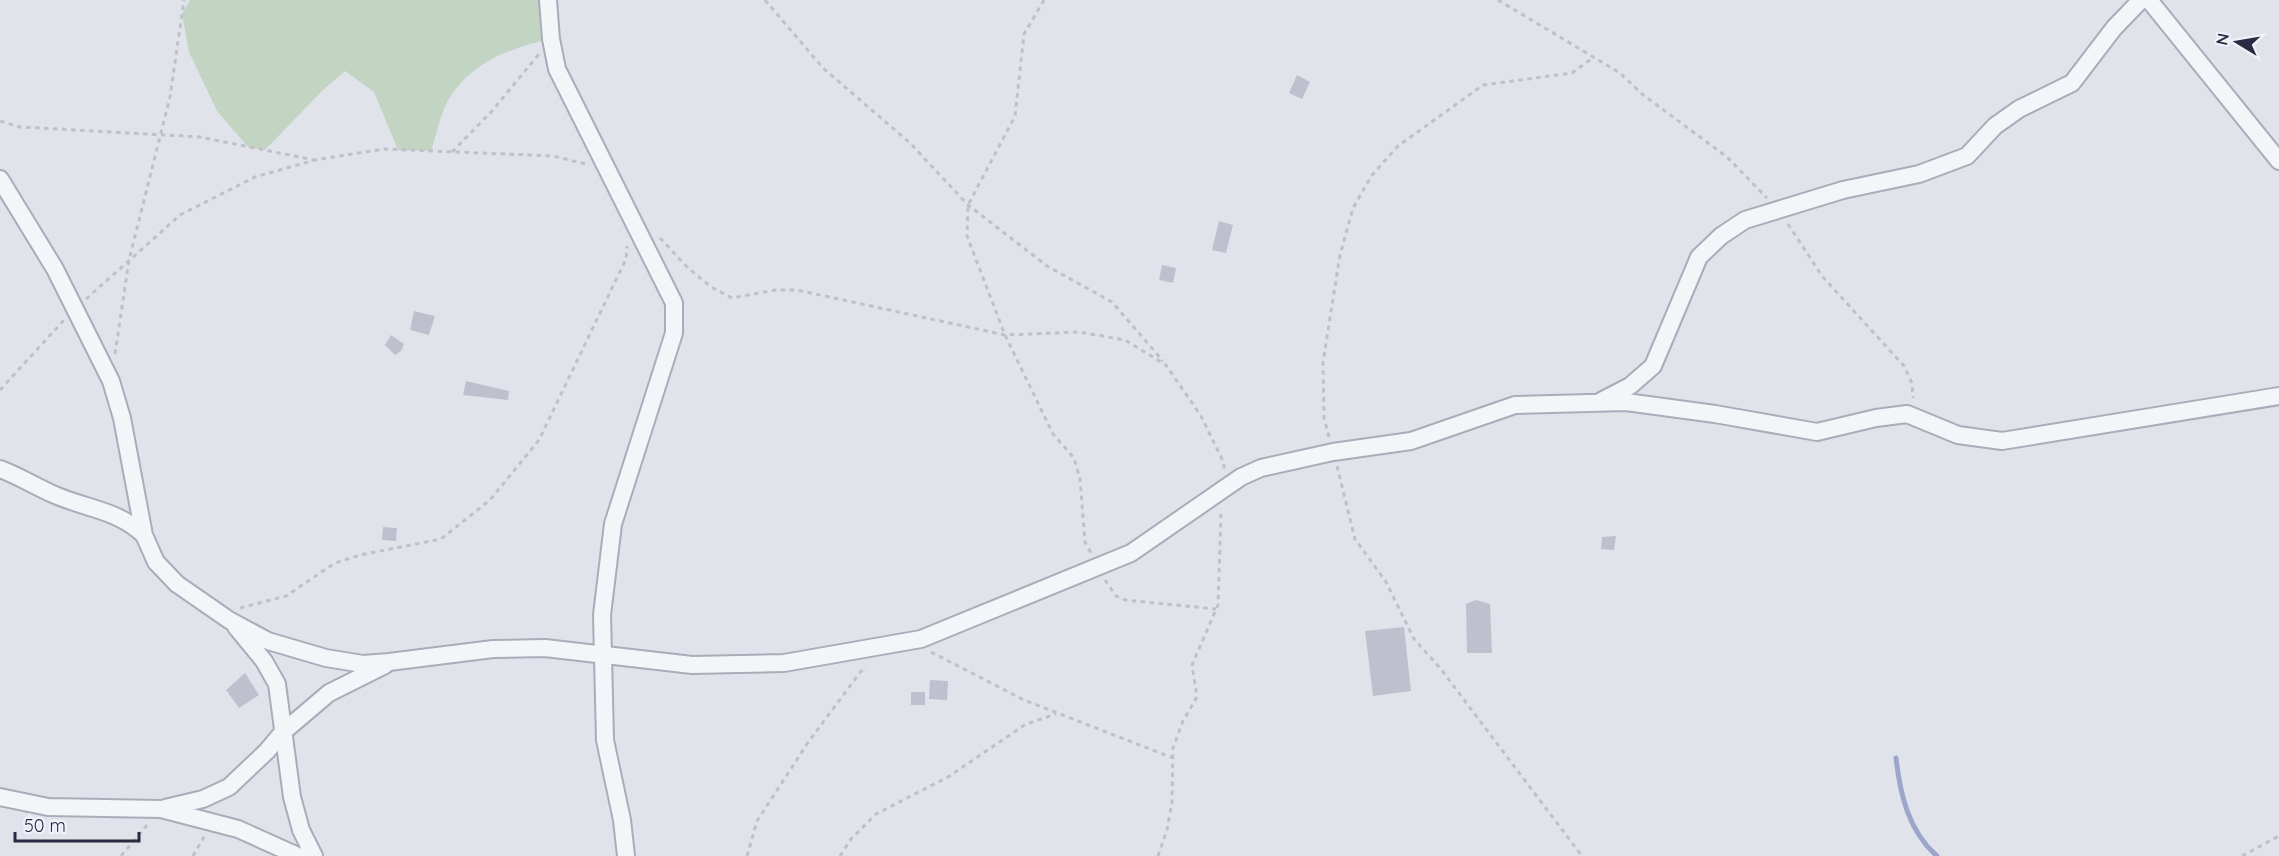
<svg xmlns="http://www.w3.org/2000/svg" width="2279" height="856" font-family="Quicksand,sans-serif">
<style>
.green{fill:#c2d5c2}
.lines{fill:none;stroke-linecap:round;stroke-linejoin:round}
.stream{stroke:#9ba6cc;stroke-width:5}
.building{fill:#bec0ce}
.minor-casing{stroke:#aaacb9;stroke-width:20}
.path{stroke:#bfc0ca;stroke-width:3;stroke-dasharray:4.5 4.5;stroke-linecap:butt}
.minor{stroke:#f4f5f9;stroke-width:16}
</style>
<rect width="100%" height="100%" fill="#e1e3eb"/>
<path class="green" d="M190 0H548L551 39C513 47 475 61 452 94 441 109 437 134 431 151L398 150 374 92 345 71 323 90 265 150 248 147 217 111 189 52 182 14Z"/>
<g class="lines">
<path class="stream" d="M1896 758C1900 793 1908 831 1937 856"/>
</g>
<path class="building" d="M1297 75 1310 82 1302 99 1289 93Z
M1219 221 1233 225 1226 253 1212 250Z
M1162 265 1176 268 1173 283 1159 280Z
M414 311 435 316 429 335 410 330Z
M391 335 404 344 401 351 395 355 385 345Z
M466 381 509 391 508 400 463 395Z
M383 527 397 528 396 541 382 540Z
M1616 536 1614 550 1601 549 1602 537Z
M1476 600 1490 604 1492 653H1467L1466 604Z
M1404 627 1411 691 1373 696 1365 631Z
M245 673 259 695 239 708 226 690Z
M930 680 948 681 947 700 929 699Z
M911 692H925V705H911Z"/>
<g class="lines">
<defs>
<path id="minor" d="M548 0 551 39 557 69 674 303V333L613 524 602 615 605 740 622 820 626 856
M2149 0 2279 161
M0 179 55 269 111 381 122 418 144 535 156 562 177 584 229 620 268 641 326 658 363 664 389 662 493 649 545 648 692 665 784 663 921 639 1131 553 1241 477 1261 468 1333 452 1411 441 1515 405 1626 402 1715 414 1817 432 1876 418 1907 414 1958 435 2002 441 2279 396
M1601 401 1630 386 1653 366 1699 257 1721 236 1745 220 1843 190 1919 174 1967 156 1995 126 2019 109 2072 83 2114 28 2141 0
M0 469C19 476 36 487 55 495 87 509 118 510 144 535
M236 627 264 661 277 684 292 797 301 830 314 856
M0 797 48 807 161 809 238 829 298 856
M165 808 203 799 229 787 267 751 283 732 329 693 385 665"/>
</defs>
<use href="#minor" class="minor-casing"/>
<path class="path" d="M765 0 823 68 910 143 968 205 1047 266 1112 302 1163 361
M1044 0 1024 34 1015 116 968 205 967 236 1005 335 1053 434 1074 458 1080 479 1085 542 1091 553
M1498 0 1620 73 1642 94 1727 157 1767 198
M0 121 20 127 200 137 314 160
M452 152 492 111 539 54
M1788 224 1822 276 1904 366 1912 383 1913 398
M660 238 687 267 711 287 732 298 775 290H797L1005 335 1079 332 1125 340 1166 365 1201 416 1224 463V469
M86 299 180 215 255 177 315 160 384 149 553 156 586 164
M115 354 129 260 170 97 184 0
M0 390 64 320
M1329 437 1324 418 1323 362 1340 255 1353 208 1372 175 1398 146 1483 85 1572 73 1594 57
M1337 466 1355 539 1386 582 1414 639 1440 668 1582 856
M1105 580 1116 596 1125 600 1216 609
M240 608 286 596 335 563 360 555 441 539 490 500 539 440 626 259 627 246
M931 652 1024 700 1173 758
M121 856 147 825
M193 856 204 837
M747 856 757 821 809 741 865 666
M840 856 851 839 876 814 948 777 1026 724 1056 714
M1158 856 1167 830 1172 802 1173 748 1183 721 1197 697 1192 665 1218 605 1221 512
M2242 856 2279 836"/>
<use href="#minor" class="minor"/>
</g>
<g transform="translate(2237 42) rotate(281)" stroke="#f1f2f8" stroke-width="4.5" paint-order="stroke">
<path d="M0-4.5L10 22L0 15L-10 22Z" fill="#292b43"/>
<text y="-9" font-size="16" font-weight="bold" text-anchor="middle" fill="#292b43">N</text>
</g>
<path d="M15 832v9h124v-9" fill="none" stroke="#292b43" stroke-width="3"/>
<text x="24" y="832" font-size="18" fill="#292b43" stroke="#f1f2f8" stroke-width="4.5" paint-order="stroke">50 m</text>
</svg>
